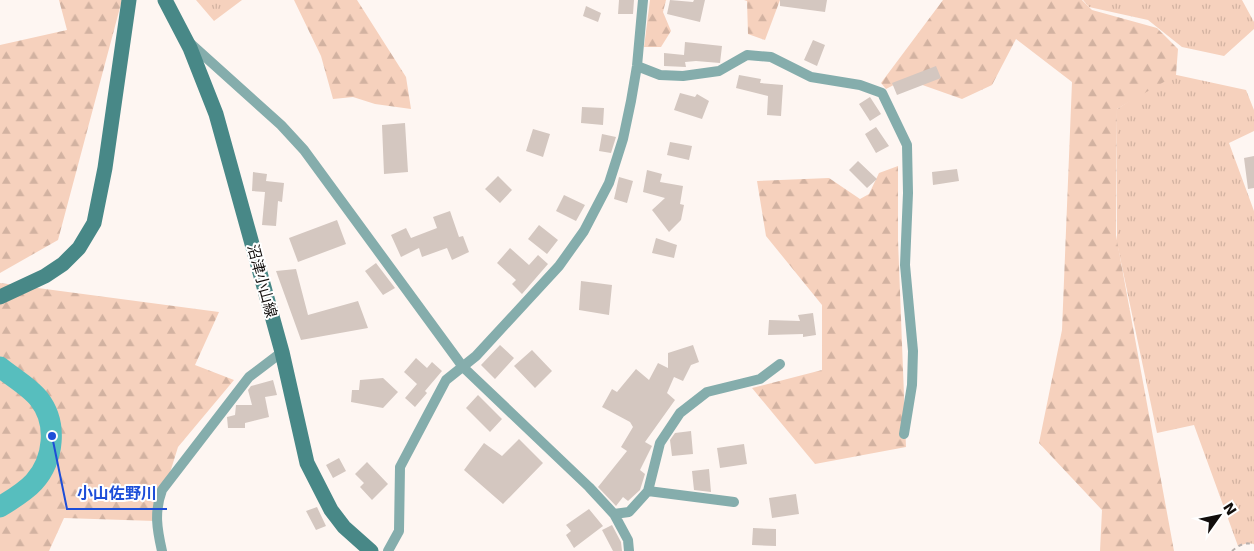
<svg xmlns="http://www.w3.org/2000/svg" width="1254" height="551" font-family="'DejaVu Sans','Noto Sans JP',sans-serif">
<style>
.grass{fill:url(#grass-tufts)}
.forest{fill:url(#forest-firs)}
.lines{fill:none;stroke-linecap:round;stroke-linejoin:round}
.river{stroke:#57bebe;stroke-width:21}
.building{fill:#d4c7c0}
.path{stroke:#b7b0ad;stroke-width:2;stroke-dasharray:4 4;stroke-linecap:butt}
.street{stroke:#85adac;stroke-width:10}
.secondary{stroke:#488887;stroke-width:15}
.labels{text-anchor:middle;dominant-baseline:central;stroke-width:4;stroke-linejoin:round;paint-order:stroke}
.street-label{font-size:15px;fill:#120e0c;stroke:#fff}
.leader{fill:none;stroke:#1d4ed8;stroke-width:2}
.callout-dot{fill:#1d4ed8;stroke:#fff;stroke-width:2}
.callout-label{font-size:16px;text-anchor:middle;font-weight:bold;fill:#1d4ed8;stroke:#fff;stroke-width:4;stroke-linejoin:round;paint-order:stroke}
</style>
<defs>
<pattern id="grass-tufts" width="24" height="20" patternUnits="userSpaceOnUse" patternTransform="scale(1.25)"><rect width="24" height="20" fill="#f6d1bd"/><path d="M3 7l-1-3M5 7V3M7 7l1-3M15 17l-1-3M17 17v-4M19 17l1-3" fill="none" stroke="#d2b2a1"/></pattern>
<pattern id="forest-firs" width="22" height="20" patternUnits="userSpaceOnUse" patternTransform="scale(1.25)"><rect width="22" height="20" fill="#f6d1bd"/><path d="M5 1l3.5 6h-7zM16 11l3.5 6h-7z" fill="#d2b2a1"/></pattern>
</defs>
<rect width="100%" height="100%" fill="#fef6f2"/>
<path class="grass" d="M196 0H242L214 21Z
M1083 0H1242L1254 22V29L1224 56 1182 47 1148 20 1089 7Z
M1172 74 1246 90 1254 110V131L1229 143 1254 211V544L1248 543 1238 546 1194 425 1157 433 1117 243V109Z"/>
<path class="forest" d="M59 0H122L58 240 0 273V45L67 30Z
M294 0H357L406 77 411 109 375 104 353 97 333 99 321 56Z
M650 0H666L663 12 671 31 661 47H644Z
M744 0H780L765 40 748 34 747 1Z
M943 0H1082L1092 10 1157 28 1178 49 1176 75 1117 109 1116 235 1174 551H1100L1102 510 1039 443 1062 330 1072 82 1016 39 992 85 962 99 914 82 909 77 886 89 881 83Z
M898 166V240L906 447 815 464 752 388 822 370V305L766 236 757 181 829 178 860 199 869 194 879 173Z
M0 283 219 312 195 365 234 380 178 447 155 521 64 518 49 551H0Z"/>
<g class="lines">
<path class="river" d="M0 367C12 377 30 387 39 399 58 423 54 460 34 482 25 492 11 500 0 507"/>
</g>
<path class="building" d="M619 0H634L633 14H618Z
M670 0 693 2 694 0H705L700 22 667 14Z
M780 0H827L825 12 780 6Z
M586 6 601 13 598 22 583 16Z
M813 40 825 45 817 66 804 60Z
M685 42 722 46 720 63 696 61 685 62 686 67 664 66V53L684 55Z
M936 66 941 78 897 95 892 83Z
M739 75 761 79 760 83 783 85 781 116 767 115 768 96 736 88Z
M680 93 695 97 697 94 709 101 702 119 674 110Z
M870 97 881 114 870 121 859 104Z
M582 107 604 108 603 125 581 123Z
M405 123 408 172 384 174 382 125Z
M876 127 889 146 876 153 865 134Z
M533 129 550 134 543 157 526 151Z
M602 134 616 137 611 153 599 151Z
M670 142 692 146 689 160 667 155Z
M1254 156V188L1248 189 1244 158Z
M858 161 877 179 867 188 849 170Z
M957 169 959 181 933 185 932 172Z
M647 170 662 174 660 182 683 186 680 204 684 205 681 220 669 232 652 210 665 198 643 192Z
M253 172 267 174 266 181 284 183 282 202 278 201 276 226 262 225 265 192 252 191Z
M498 176 512 190 500 203 485 189Z
M619 177 633 181 627 203 614 199Z
M564 195 585 205 576 221 556 211Z
M450 211 459 237 463 236 469 252 452 260 447 248 422 257 419 248 401 257 391 235 406 228 411 238 437 228 433 217Z
M337 220 346 244 298 262 289 238Z
M539 225 558 240 547 254 528 239Z
M656 238 677 245 674 258 652 253Z
M510 248 529 265 538 255 548 264 522 294 512 284 516 280 497 263Z
M376 263 395 288 383 295 365 271Z
M296 269 308 315 358 301 368 328 301 340 276 271Z
M581 281 612 285 609 315 579 310Z
M813 313 816 335 803 337V334L768 335 769 320 800 321 798 315Z
M500 345 514 358 495 379 481 365Z
M693 345 699 362 691 365 683 381 674 377 667 393 675 400 645 442 652 446 640 470 645 474 640 490 628 501 623 497 616 506 598 487 627 451 621 447 633 427 630 422 602 407 612 389 617 392 636 369 649 380 658 363 668 368V353Z
M532 350 552 371 535 388 514 366Z
M416 358 427 368 432 362 442 371 425 391 427 393 415 407 405 398 417 384 404 372Z
M383 378 398 392 383 408 351 402 352 390H359L360 380Z
M273 380 277 395 265 397 269 417 245 423V428H228L227 417 235 415 236 405H252L248 390 251 386Z
M478 395 502 419 490 432 466 408Z
M691 431 693 454 672 456 670 440 675 433Z
M519 439 543 463 503 504 464 470 484 443 502 456Z
M744 444 747 464 720 468 717 448Z
M339 458 346 471 333 478 326 465Z
M367 462 388 484 372 500 360 487 364 483 355 474Z
M709 469 711 492 694 490 692 471Z
M796 494 799 514 772 518 769 498Z
M317 507 326 526 316 530 306 511Z
M589 509 603 526 574 548 566 535 571 531 566 525Z
M612 525 621 542 622 551H613L602 530Z
M753 528 776 529V546L752 545Z"/>
<g class="lines">
<path class="path" d="M1232 551C1239 545 1245 542 1254 544"/>
<path class="street" d="M191 44 281 125 304 150 463 367 589 487 614 514 628 540 629 551
M637 66 660 75 683 76 719 71 747 55 771 57 811 77 860 85 882 93 907 145 908 193 905 265 913 351 912 385 904 434
M648 491 660 443 680 413 707 392 760 379 780 364
M614 514 629 512 648 491 734 502
M162 551C157 529 154 512 162 490L249 377 282 352
M388 551 399 531 400 467 446 380 476 356 559 266 584 231 609 183 623 139 631 101 637 66 643 0"/>
<path class="secondary" d="M165 0 190 48 216 114 282 352 307 463 331 510 344 527 371 551
M0 297 45 276 63 264 79 248 94 223 105 168 129 0"/>
</g>
<g class="labels">
<g class="street-label">
<text transform="translate(262 281) rotate(75)">沼津小山線</text>
</g>
</g>
<path class="leader" d="M52 436L67 509H167"/>
<circle class="callout-dot" cx="52" cy="436" r="5"/>
<g class="callout-label">
<text x="117" y="499">小山佐野川</text>
</g>
<g transform="translate(1219 516) rotate(57)" stroke="#ffffff" stroke-width="4" paint-order="stroke">
<path d="M0-4L9 19L0 12L-9 19Z" fill="#120e0c"/>
<text y="-8" font-size="14" font-weight="bold" text-anchor="middle" fill="#120e0c">N</text>
</g>
</svg>
